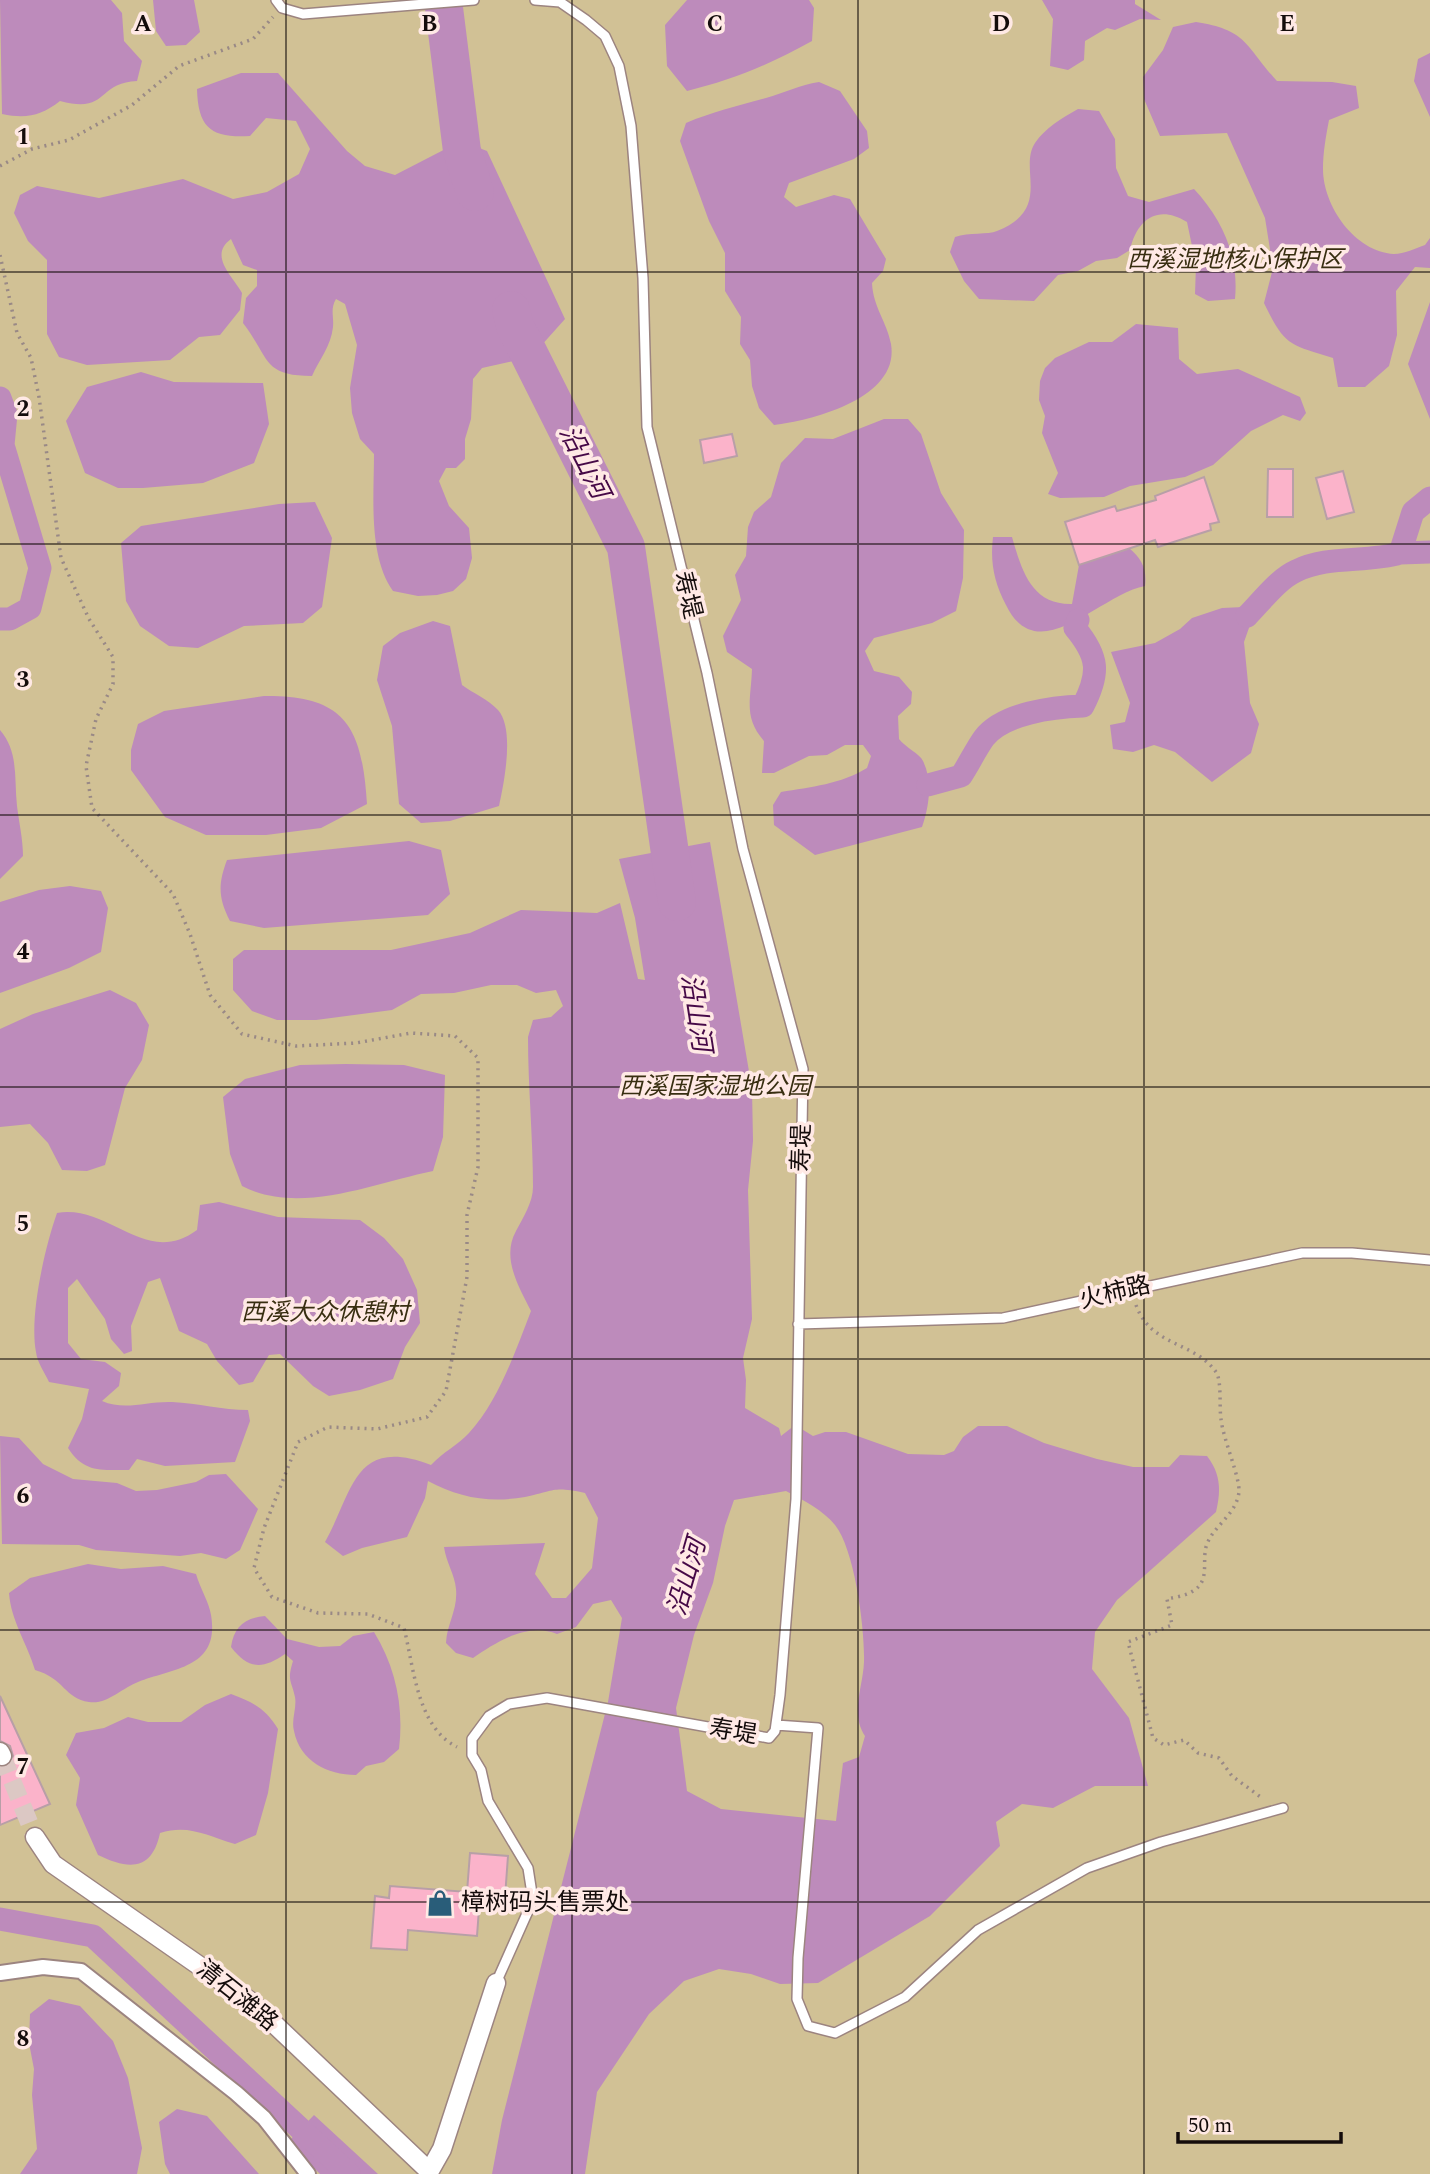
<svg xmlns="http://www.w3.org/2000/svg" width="1430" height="2174" font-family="Spectral,'Noto Sans SC',serif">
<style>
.green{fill:#d1c195}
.water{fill:#bd8bbb;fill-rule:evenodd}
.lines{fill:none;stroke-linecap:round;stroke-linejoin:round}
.canal{stroke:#bd8bbb;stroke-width:23}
.river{stroke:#bd8bbb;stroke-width:38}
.building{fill:#fbb3ca;stroke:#b89fa7;stroke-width:2}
.minor-tunnel{stroke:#dcc8c4;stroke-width:18;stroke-dasharray:18 9;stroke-linecap:butt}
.service-casing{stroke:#9c8480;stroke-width:12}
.pedestrian-casing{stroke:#9c8480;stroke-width:18}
.minor-casing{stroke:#9c8480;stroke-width:21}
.path{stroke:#998986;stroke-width:3.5;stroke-dasharray:2 5;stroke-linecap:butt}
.service{stroke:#fff;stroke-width:9}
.pedestrian{stroke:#fff;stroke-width:14}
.minor{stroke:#fff;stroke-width:18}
.grid{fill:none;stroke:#140c0b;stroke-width:2;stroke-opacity:0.55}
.labels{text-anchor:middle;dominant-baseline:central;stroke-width:7;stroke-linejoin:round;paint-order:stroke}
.park-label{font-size:24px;font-style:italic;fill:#382e11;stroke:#ffe9e5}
.street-label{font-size:24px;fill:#140c0b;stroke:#ffe9e5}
.poi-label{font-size:24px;fill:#140c0b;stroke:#ffe9e5;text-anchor:start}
.water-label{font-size:26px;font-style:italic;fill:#460947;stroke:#ffe9e5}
.grid-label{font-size:23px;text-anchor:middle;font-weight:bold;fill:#140c0b;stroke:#ffe9e5;stroke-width:7;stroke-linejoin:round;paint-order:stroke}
</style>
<rect width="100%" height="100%" fill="#ffe9e5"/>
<path class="green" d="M0 0H1430V2174H0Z"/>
<path class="water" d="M0 0H111L122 13 124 41 142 61 137 81C96 83 109 114 60 101 41 116 26 119 2 114Z
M153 0H194L200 32 186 45 166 46 156 31Z
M687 0H809L814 8 812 41C771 64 732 80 687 91L667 66 665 25Z
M1042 0H1135V4L1161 20 1140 19 1115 30 1107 28 1085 41 1084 60 1068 70 1050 66 1053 19Z
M1196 22C1248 30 1245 46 1277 81L1332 82 1356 86 1359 108 1329 120C1326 136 1323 152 1323 169 1323 206 1355 252 1394 254 1404 254 1416 248 1425 245L1430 238V268L1415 267 1396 291 1397 335 1389 366 1365 387H1338L1333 358C1288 344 1285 346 1264 303L1273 268 1265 218 1227 133 1160 136 1144 99 1143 77 1163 50 1173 27Z
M1430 53V117L1414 81 1418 59Z
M241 73H278L347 151 365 166 395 175 461 141 487 151 565 319 531 357 482 368 473 379 471 419 465 439V459L456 468H446L439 481 449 506 469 528 472 558 466 579 453 591 437 595 418 596 393 591C368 556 374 496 374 454L360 439 352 413 350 388 357 345 345 304 336 299C330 309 334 316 333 327 331 346 319 360 312 376 262 376 270 358 243 323L246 298 257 286V270L243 265 231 239C208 256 233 276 242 293L240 310 220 335 199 337 170 360 87 365 59 357 47 334V260L28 241 14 213 20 195 37 186 99 198 183 179 233 199 267 192 299 174 310 149 296 121 266 118 250 136C212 138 198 129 197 89Z
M819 82 840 91 867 131 869 148 854 159 789 183 784 197 796 207 834 195 850 199 886 259 883 271 872 283C873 307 887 322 891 344 900 398 813 420 774 425L759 408 752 386 750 360 740 344 741 317 725 291V253L709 221 680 141 686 123C712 112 738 106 766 98 784 93 800 85 819 82Z
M1078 109 1099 111 1115 139 1116 168 1128 196 1149 202 1194 189C1223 220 1239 257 1235 299L1208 301 1195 294 1196 265 1187 222C1158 204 1137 219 1130 250L1117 258 1096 261 1078 271 1058 275 1034 301 979 299 964 281 950 252 955 237C969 232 988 235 997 231 1053 209 1018 169 1035 143 1045 128 1062 118 1078 109Z
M1430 302V419L1408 364Z
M1136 324 1178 328 1179 359 1197 374 1238 369 1300 397 1306 413 1300 421 1283 415 1251 431 1213 465 1185 477 1130 486 1104 497 1060 498 1048 494 1058 473 1042 433 1045 416 1039 400 1040 381 1045 368 1055 358 1089 342H1112Z
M141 372 174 382 263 383 269 424 254 463 203 483 143 488H118L85 473 66 421 87 387Z
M884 419H908L921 434 941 493 964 530 963 578 956 611 932 623 874 638 865 651 874 671 899 677 912 692 911 704 898 716 899 739C905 747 920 754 923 761 933 781 929 807 922 827L815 855 774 825 773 805 781 792C811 787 841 784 867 768L871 756 863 745H845L827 755 809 756 774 773H762L764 741C743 717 751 700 752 669L727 652 723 636 741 600 735 575 746 556 748 527 754 512 771 497 781 463 805 438 833 439Z
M315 502 332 538 322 607 303 623 244 626 198 648 169 646 140 626 126 601 121 543 141 526 279 504Z
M993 537H1012C1022 572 1032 605 1072 604L1079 565 1129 548C1142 559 1147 569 1145 586 1100 594 1038 671 1006 605 994 582 990 562 993 537Z
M1244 607 1250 625 1244 642 1250 703 1259 724 1251 753 1212 782 1175 752 1154 745 1133 752 1113 749 1110 725 1125 722 1130 703 1111 652 1155 643 1180 629 1192 618 1222 608Z
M433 621 450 626 462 685C473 693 489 700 498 710 515 729 504 783 499 806L450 821 421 823 399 804 392 726 377 680 383 646 400 633Z
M264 696C346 695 362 727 367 804L321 828 266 835H206L165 817 131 770V750L138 724 164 711Z
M0 730C19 752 14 779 17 806 19 823 23 839 23 856L0 879Z
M409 841 441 850 450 894 428 915 264 928 230 921C218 898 218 884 227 860Z
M710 842 752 1089 753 1141 748 1190 752 1319 743 1358 746 1380 745 1408 779 1428 781 1436 795 1425 813 1436 825 1432H846L908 1454 944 1455 954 1451 963 1437 978 1426H1007L1044 1443 1097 1459 1133 1467H1169L1180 1455 1207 1456C1221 1474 1221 1491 1216 1512L1117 1600 1095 1632 1092 1669 1129 1718 1148 1786H1095L1053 1808 1022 1804 996 1822 1000 1846 930 1916 818 1983 780 1984 751 1974 719 1969 684 1981 649 2014 597 2092 585 2174H492L502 2120 608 1702 622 1618 611 1600 593 1604 576 1627 557 1634C528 1622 498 1641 473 1658L456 1653 446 1643C447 1623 458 1610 456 1589 455 1575 446 1562 444 1547L545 1543 535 1574 552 1598H566L592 1568 598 1518 585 1493C552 1486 555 1491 525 1497 490 1503 459 1498 428 1481L425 1498 407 1537 362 1548 343 1556 325 1542C354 1490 354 1436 431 1465 443 1452 458 1445 469 1433 499 1400 515 1352 531 1311 519 1287 501 1258 516 1231 523 1218 533 1202 533 1187 533 1137 528 1087 528 1037L533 1020 551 1017 563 1006 556 990 536 993 517 985H491L454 993 421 994 392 1010 316 1020H277L252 1011 233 990V959L244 950H391L470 933 521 910 597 913 620 903 638 979 645 980 635 918 619 859ZM786 1491C803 1500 823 1510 835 1525 855 1550 865 1630 864 1662 863 1687 850 1714 865 1736L859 1757 843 1763 836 1821 721 1809 687 1791 676 1708 694 1635 713 1583 725 1526 734 1500Z
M70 886 101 891 108 908 101 952 69 968 0 993V902L39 890Z
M110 990 136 1003 149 1025 142 1060 125 1088 105 1165 87 1171 62 1170 48 1143 30 1124 0 1127V1029L33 1014Z
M346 1064 404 1065 445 1075 443 1137 433 1171C374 1183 299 1216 242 1186L230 1154 223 1097 245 1079 300 1065Z
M219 1202 278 1217 360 1220 384 1238 403 1259 417 1290 420 1323 405 1347 393 1379 360 1390 329 1396 313 1386 280 1354 269 1355 253 1382 239 1385 217 1361 207 1344 179 1331 160 1278 148 1282 131 1326 132 1351 124 1354 111 1339 105 1319 77 1279 68 1288V1343L81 1359 105 1362 121 1373 119 1386 102 1401C125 1411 147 1401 172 1402 198 1403 222 1410 248 1410L250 1421 235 1462 165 1466 137 1459 129 1470C101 1470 84 1473 68 1448L82 1419 89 1389 49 1382C45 1373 37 1362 36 1352 29 1316 45 1247 57 1213 110 1204 145 1268 197 1230L200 1205Z
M0 1436 19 1438 43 1464 73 1479 117 1483 136 1491 157 1490 196 1482 209 1475 226 1474 258 1509 240 1550 226 1559 201 1553 180 1556 96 1550 79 1545 2 1544Z
M88 1564 121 1569 163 1566 196 1574C200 1588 209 1602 211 1615 220 1668 174 1668 138 1682 122 1688 107 1705 89 1702 65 1699 64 1678 35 1670 27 1643 11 1621 9 1593L30 1578Z
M265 1616 287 1639 319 1647 340 1646 353 1636 374 1632C396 1668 404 1707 399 1749L384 1762 366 1766 356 1775C327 1775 300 1761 294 1731 291 1720 297 1708 295 1697 291 1679 287 1681 293 1661L285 1654C262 1670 248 1669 231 1647 234 1627 244 1618 265 1616Z
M231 1694C253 1702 266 1709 278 1729L268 1793 256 1835 235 1844C207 1836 189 1824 160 1833 152 1871 129 1870 98 1855L76 1805 80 1778 66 1755 76 1733 104 1728 128 1717 148 1722H181L205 1705Z
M49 1999 80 2006 113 2041 128 2078 142 2148 137 2174H20L37 2149 32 2095 34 2069 29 2043 30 2014Z
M177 2109 207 2116 259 2174H170L165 2164 159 2122Z
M314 2115 378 2174H320L288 2142Z"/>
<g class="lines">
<path class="canal" d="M0 398 6 414 3 445 40 568 30 608 10 619H0
M1400 553 1430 552
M1247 616C1261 602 1278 579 1296 571 1328 555 1367 563 1400 553L1413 512 1430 498
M928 785 961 776C969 764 976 749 984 738 1003 713 1054 707 1083 706 1100 673 1099 657 1075 628L1078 620
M0 1919 93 1936 349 2174"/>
<path class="river" d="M443 0 462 151 475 192
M511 310 515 326 626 547 677 902"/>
</g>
<path class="building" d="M732 434 737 456 704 463 700 440Z
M1268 469H1293V517H1267Z
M1343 471 1354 512 1327 519 1316 478Z
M1204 477 1219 522 1210 524 1211 530 1158 547 1155 540 1079 565 1065 522 1115 506 1117 511 1156 500 1155 496Z
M0 1696 50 1804 0 1825V1767L8 1766 13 1756 10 1746 0 1741Z
M470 1853 508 1856 504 1911 479 1909 477 1936 408 1930 407 1950 371 1948 375 1896 389 1898 390 1886 467 1892Z"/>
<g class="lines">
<path class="minor-tunnel" d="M2 1756 35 1837"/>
<defs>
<path id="service" d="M276 0 282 8 303 14 474 0
M798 1324 1003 1318 1302 1253H1352L1430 1260
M776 1725 818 1728 798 1958 797 1999 808 2026 835 2033 905 1997 978 1930 1087 1868 1161 1842 1283 1808
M496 1983 533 1900 528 1868 488 1801 481 1770 472 1755V1739L489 1716 509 1704 547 1698 769 1738 775 1731 780 1695 796 1499 803 1069 743 849 707 673 647 427 643 278 631 126 619 66 605 36 586 20 560 2 535 0"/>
<path id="pedestrian" d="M0 1973 43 1967 81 1971 236 2093 264 2118 308 2174"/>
<path id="minor" d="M0 1752 2 1756
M35 1837 53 1864 250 2001 429 2171
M428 2174 442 2149 496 1983"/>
</defs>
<use href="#service" class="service-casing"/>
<use href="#pedestrian" class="pedestrian-casing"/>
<use href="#minor" class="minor-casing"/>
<path class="path" d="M0 166 32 149 69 140 132 105 179 66 253 39 273 17
M0 255 17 333 31 358 39 397 61 558 89 619 113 657V684L96 719 86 766 92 808 173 894 190 934 210 995 242 1034 296 1046 356 1043 411 1033 455 1036 478 1058V1167L467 1215V1277L446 1391 427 1417 377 1429 328 1427 298 1442 264 1528 254 1568 272 1597 318 1613 368 1614 404 1628C414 1668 417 1727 457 1747
M1136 1305C1151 1347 1194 1341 1216 1372 1222 1381 1219 1407 1221 1419 1223 1439 1240 1477 1239 1492 1236 1516 1212 1526 1206 1547 1202 1563 1210 1581 1193 1591 1186 1596 1175 1597 1167 1599L1172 1625 1128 1642 1153 1738 1164 1745 1184 1740 1198 1753 1219 1758 1232 1776 1262 1798"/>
<use href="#service" class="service"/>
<use href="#pedestrian" class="pedestrian"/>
<use href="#minor" class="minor"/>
</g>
<path class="grid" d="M286 0V2174M572 0V2174M858 0V2174M1144 0V2174M0 272H1430M0 544H1430M0 815H1430M0 1087H1430M0 1359H1430M0 1630H1430M0 1902H1430"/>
<defs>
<symbol id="shop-bare" viewBox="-9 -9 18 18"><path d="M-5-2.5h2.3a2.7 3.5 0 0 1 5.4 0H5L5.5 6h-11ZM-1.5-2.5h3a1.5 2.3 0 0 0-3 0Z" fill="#295d79" stroke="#ffe9e5" stroke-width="2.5" paint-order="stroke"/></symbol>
</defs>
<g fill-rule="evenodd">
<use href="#shop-bare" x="421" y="1884" width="38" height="38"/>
</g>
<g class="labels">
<g class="park-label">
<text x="1235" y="260">西溪湿地核心保护区</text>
<text x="715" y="1087">西溪国家湿地公园</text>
<text x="325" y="1313">西溪大众休憩村</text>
</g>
<g class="street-label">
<text transform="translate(687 595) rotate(76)">寿堤</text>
<text transform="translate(802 1148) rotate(-89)">寿堤</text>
<text transform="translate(1115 1293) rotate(-13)">火柿路</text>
<text transform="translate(733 1732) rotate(9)">寿堤</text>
<text transform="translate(237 1996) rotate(39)">清石滩路</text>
</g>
<g class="poi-label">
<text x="461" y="1903">樟树码头售票处</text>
</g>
<g class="water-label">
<text transform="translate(584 462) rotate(63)">沿山河</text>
<text transform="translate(696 1013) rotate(81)">沿山河</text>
<text transform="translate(687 1577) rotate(-74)">沿山河</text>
</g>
</g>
<g class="grid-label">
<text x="143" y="31">A</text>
<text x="429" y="31">B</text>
<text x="715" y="31">C</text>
<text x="1001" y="31">D</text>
<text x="1287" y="31">E</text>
<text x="23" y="144">1</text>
<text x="23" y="416">2</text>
<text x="23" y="687">3</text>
<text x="23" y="959">4</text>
<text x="23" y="1231">5</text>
<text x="23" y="1503">6</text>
<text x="23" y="1774">7</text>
<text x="23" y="2046">8</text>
</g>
<path d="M1178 2132v10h163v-10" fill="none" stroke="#140c0b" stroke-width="3.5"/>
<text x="1188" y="2132" font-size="21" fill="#140c0b" stroke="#ffe9e5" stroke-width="5" paint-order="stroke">50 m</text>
</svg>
